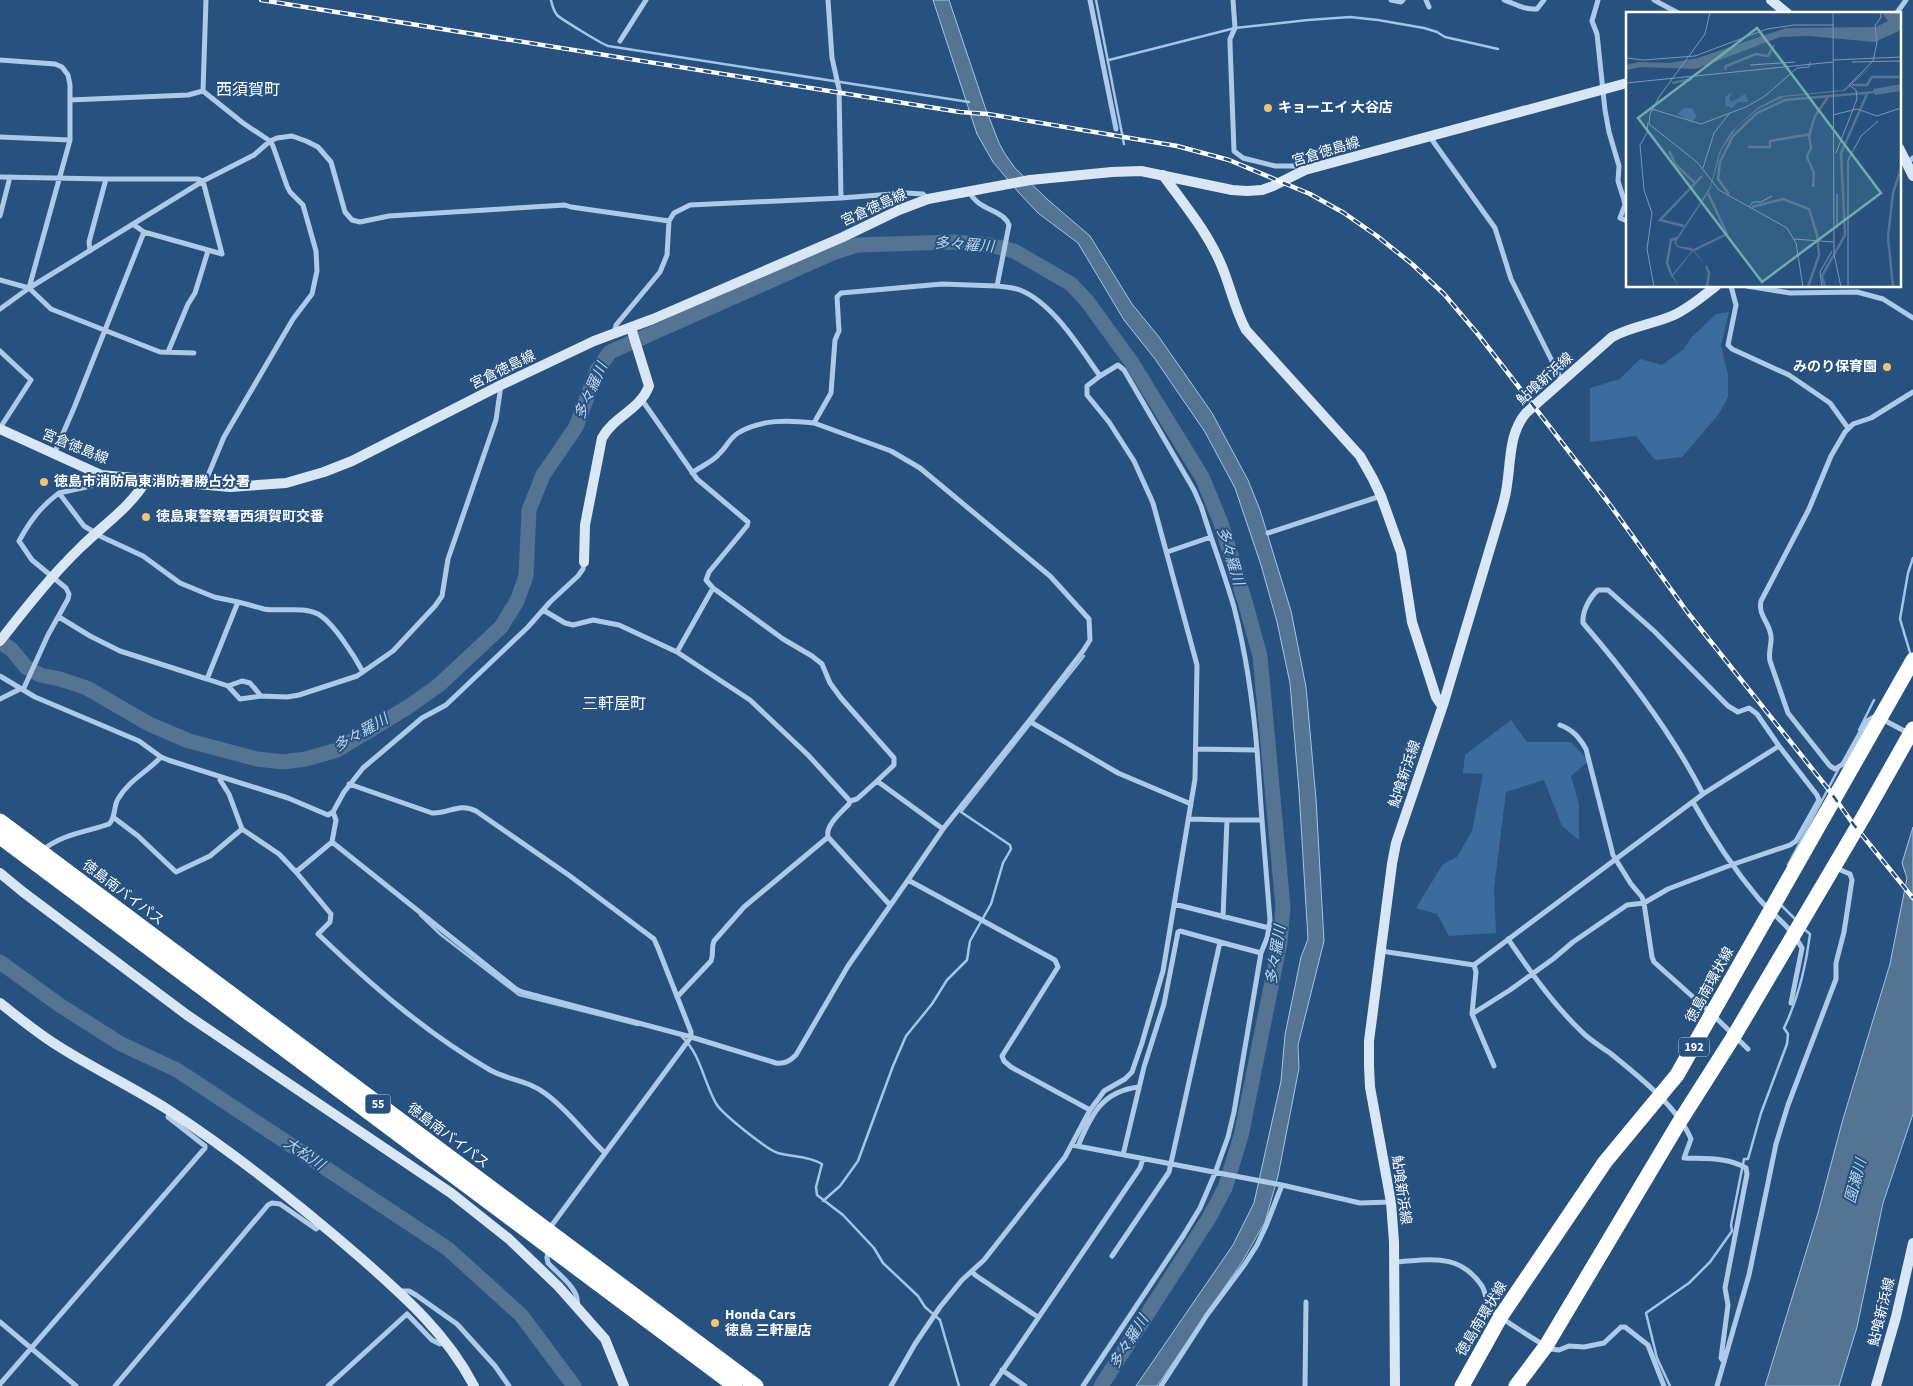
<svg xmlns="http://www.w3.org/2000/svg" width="1913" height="1386" font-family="'Source Sans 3','Noto Sans JP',sans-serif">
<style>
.green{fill:#3c6c9d}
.water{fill:#557393;stroke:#a3c5e6}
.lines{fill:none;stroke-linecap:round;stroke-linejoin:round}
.stream{stroke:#a3c5e6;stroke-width:2.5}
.river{stroke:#557393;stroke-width:15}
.street{stroke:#aecae6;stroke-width:5}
.secondary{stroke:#d8e6f5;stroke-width:10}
.highway{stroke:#fff;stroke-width:15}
.rail-casing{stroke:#fff;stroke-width:4.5}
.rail{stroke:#275280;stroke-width:2.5;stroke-dasharray:8;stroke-linecap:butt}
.poi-dot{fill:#edc574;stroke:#275280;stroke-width:2}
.labels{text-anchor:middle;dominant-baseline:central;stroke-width:4;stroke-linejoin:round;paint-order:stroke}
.shield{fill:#275280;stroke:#becbd9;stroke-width:1}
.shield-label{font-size:12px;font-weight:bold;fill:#fff}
.poi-label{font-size:14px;font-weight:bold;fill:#fff;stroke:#275280;text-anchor:start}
.street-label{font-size:14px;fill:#fff;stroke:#275280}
.water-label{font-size:15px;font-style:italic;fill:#bad4ed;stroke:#275280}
.quarter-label{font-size:16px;fill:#fff;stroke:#275280}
.inset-river{fill:none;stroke:#557393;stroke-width:2.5}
.inset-road{fill:none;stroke:#7d97b3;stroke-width:1}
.view{fill:#6fada8;fill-opacity:0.15;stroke:#6fada8;stroke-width:2.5}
.inset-edge{fill:none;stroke:#fff;stroke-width:2.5}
</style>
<rect width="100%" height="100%" fill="#275280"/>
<path class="green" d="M1729 312 1721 345 1728 375V397L1719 414 1682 457 1655 460 1636 436 1590 442V388L1620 379 1640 359 1662 365 1684 349 1691 338 1716 314Z
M1511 720 1527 742H1571L1589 761 1571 776 1579 804V840L1562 826 1544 780 1506 792 1494 888 1496 933 1449 936 1437 914 1416 908 1443 864 1457 857 1472 831 1483 774 1463 773 1465 755Z"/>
<path class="water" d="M933 0H949L985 107 999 143 1005 154 1015 168 1047 199 1090 236 1132 304 1159 337 1212 413 1248 480 1260 510 1291 611 1306 687 1316 799 1324 941 1298 1045 1299 1068 1278 1176 1265 1222 1242 1262 1157 1386H1136L1233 1245 1254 1203 1281 1081 1285 1035 1301 957 1308 939 1299 791 1290 683 1277 622 1261 565 1235 488 1205 432 1155 359 1124 320 1078 243 1038 213 1020 194 993 162 977 134Z
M1913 827V1114L1883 1203 1857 1327 1839 1386H1765L1818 1213 1843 1119 1890 964 1907 878 1902 863Z"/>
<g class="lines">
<path class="stream" d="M551 0C552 5 554 11 557 15 561 19 602 44 608 46L969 102
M1096 0 1124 144
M1109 60 1235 28 1308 20 1350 17 1378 20 1424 28 1437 32 1445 37 1498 49
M1911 656 1900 619 1908 573 1913 558
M1859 730 1874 700
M1788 865 1839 768
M1780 904 1797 921
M420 915 441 935 519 995 638 1025
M682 1037C701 1054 704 1084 717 1105 724 1115 766 1149 778 1153 792 1157 809 1156 822 1164L816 1187 817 1195 843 1215 874 1248 883 1263 918 1296 925 1307 940 1320 959 1386
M823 1201 840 1186 858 1161 893 1066 906 1036 932 1004 947 980 967 960 970 941 991 904 1003 863 1011 849 1010 845 961 812 1084 656
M1670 1386 1657 1358 1646 1313 1689 1283 1710 1262 1732 1231 1731 1225 1744 1159H1748L1761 1113 1787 1044 1788 1034 1784 1028C1798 999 1806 966 1810 934L1804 929"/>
<path class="river" d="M0 642 11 649 26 667 40 675 60 679 87 688 149 724 189 741 257 759 283 762 306 759 337 750 408 707 439 685 501 627 517 601 526 576 529 510 543 475 576 427 597 370 610 352 835 252 857 245 953 242 990 245 1014 251 1071 284 1087 301 1132 363 1202 477 1221 523 1246 605 1260 656 1283 907 1280 942 1241 1136 1225 1188 1209 1218 1101 1386
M0 962 61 1006 121 1044 177 1070 448 1249 521 1315 574 1386"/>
<path class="street" d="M828 0 832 58 839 89 841 198
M1090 0 1116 129
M1233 0 1235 28 1230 39V44L1234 151 1243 158 1275 166H1298L1305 170
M1391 0 1401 2 1403 0
M1426 0 1429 7
M1504 0C1515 4 1525 10 1537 9L1544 0
M1598 0 1592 21 1597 34 1605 110 1609 132 1619 166 1618 181 1624 200 1625 205 1620 218 1627 221
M1654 0 1680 14
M1896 14 1906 0
M620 41 646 0
M0 60 55 64 62 67 68 75 70 85V140L29 288
M70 100 188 95 203 91
M0 137 70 140
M1430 137 1495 228 1511 279 1562 381
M1907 163 1913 158
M0 177 106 179H198L203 181 222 254 144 232 134 225
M0 216 10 177
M90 251 89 242 106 179
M0 280 29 288 51 309 160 352 194 353
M997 286 942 284 841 293 837 297 839 331 835 340 831 393 814 423 891 451 920 468 1050 576 1089 619 1090 640 1083 651 1029 721
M1731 286 1736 305 1728 345 1732 349 1789 375 1830 403 1848 428
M1747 286 1790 293 1857 292 1883 299 1913 318
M0 309 29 288 203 181 254 155 270 141 277 138 292 136 306 141 318 147 331 162 345 212 352 220 360 222 389 216 565 205 571 207 669 221
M614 333 616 325 660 272 667 255 669 221 674 213 690 205 841 198 905 193 923 194 928 199
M0 351 31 380 0 428
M168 352 188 304 195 293 208 251
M1100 376 1118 365 1124 370 1194 490 1201 506 1211 537
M642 400 697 479 748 522 747 526 709 572 706 580 713 588
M54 454 74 408 144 232
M692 473C701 466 713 462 720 453 727 446 730 438 738 433 761 419 789 420 814 423
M204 485 224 437 293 319 312 294 317 271 316 251 303 205 290 192 287 186 273 146 270 141 243 123 203 91 206 0
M1268 533 1381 496
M1167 552 1211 537C1219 560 1227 583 1234 607 1246 654 1253 702 1257 750
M238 602C247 604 256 607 264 609 282 612 302 606 318 614 333 622 355 657 363 672
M543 610 565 623 573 625 593 620 619 625 677 652 750 700 808 755 850 801 849 804C842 812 825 825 828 837
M59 617 90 636 120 651 207 679 238 602 214 597 180 583 143 556 102 537 84 526 59 493 91 486 101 475
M677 652 713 588 783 639 812 656 822 664 830 683 841 698 894 758V765L877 781
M0 676 35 697 139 741 161 757 168 760 288 798 328 815 333 812 344 792 363 768 422 718 446 705 528 627 550 602 578 576 583 569 584 562
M207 679 228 686 242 681 250 683 261 696
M228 686 240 699 261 696 287 697 299 695 357 676 393 651 435 606 442 596 448 559 496 420 501 385
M23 690 48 635 68 599 69 594 66 588 32 560 19 541C30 521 41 506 59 493
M0 699 20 689
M1560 725C1573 730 1579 737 1586 749L1613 855 1631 884 1642 897 1644 903 1652 957 1654 962 1712 1014 1748 1049
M1910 734 1880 718 1874 717 1867 721 1843 764 1835 769 1830 766 1788 713 1770 661C1768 652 1772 644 1771 636 1769 621 1758 616 1761 601L1809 509 1831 456 1845 432 1853 424 1871 418 1913 392
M1196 749 1257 750 1262 820
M220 777V780L229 794 242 829 279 854 296 872 331 914 330 922 318 934C371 985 426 1033 490 1070 508 1080 530 1081 546 1094 568 1110 585 1134 605 1153
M349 784 432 813C449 814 459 802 476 811L570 876 654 939 658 948 691 1032V1037L549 1229
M850 801 857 799 877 781 943 829 908 880
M1693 802C1713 838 1732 867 1759 899 1774 916 1791 927 1802 948L1791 1003
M333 812 336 820 332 842 516 989 522 992 691 1037 776 1063C785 1064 790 1061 796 1055L848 966 908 880 1055 960 1058 967 1002 1056 1004 1061 1011 1067 1090 1110
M113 817 138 836 176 872 210 856 242 829
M1189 819 1227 820 1223 917
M1227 820H1262L1270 920 1269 928
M943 829 1029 721 1118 773 1191 804
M43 850C62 834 87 832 109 824 116 818 113 807 118 799 128 781 147 772 161 757
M296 872 332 842
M1174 904 1269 928 1267 938 1261 953
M1508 939C1530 971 1552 1003 1580 1030 1588 1039 1600 1046 1610 1053 1637 1075 1677 1106 1691 1139L1684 1158C1705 1159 1728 1157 1746 1168L1747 1174 1725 1288 1728 1305 1721 1358 1724 1362
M1381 951 1474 965 1703 794 1779 746
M1474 965 1476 972 1472 1014 1494 1066
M677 997 711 961C714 953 711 948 714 941L744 907 828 837 890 905
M1472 1014 1510 990 1553 959 1573 942 1627 905 1644 903 1668 889 1731 865 1790 845 1796 841 1819 800 1817 795 1779 746 1757 714 1749 708 1738 712 1728 706 1654 631 1608 590H1598C1590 597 1582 611 1583 623 1626 673 1673 735 1703 794
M1072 1145 1282 1185 1360 1203 1391 1202
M1078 1146C1091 1115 1102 1091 1139 1087
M548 1249 547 1258 548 1263C559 1275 581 1290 577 1306
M1112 1256 1169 1172 1220 942 1180 931 1178 932 1164 1004 1144 1067 1123 1155
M1394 1262C1430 1260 1459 1252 1482 1286 1486 1293 1486 1302 1490 1308 1494 1315 1542 1344 1551 1349L1559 1350 1569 1346 1584 1347 1604 1343 1621 1327H1625L1648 1345 1664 1386
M972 1271 975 1275 1038 1317
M399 1291H409L416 1295 457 1324 495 1366 509 1386
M0 1322 76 1386
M1002 1370 1025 1386
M0 1384 205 1148V1146L168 1117 170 1111
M115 1386 268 1205 272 1203 280 1204 316 1229 321 1225
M328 1386 407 1314 432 1340 440 1344 446 1342
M891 1386 915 1344 940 1307 962 1280 984 1260 1065 1157 1090 1110 1099 1098 1104 1091 1125 1079 1132 1072 1142 1043 1163 971 1195 779 1197 665 1153 503 1134 461 1109 422 1087 395V386L1100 376C1080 348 1053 303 1020 290 1013 287 1004 287 997 286L1009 225C1003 209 978 211 969 191
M992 1386 1140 1168 1143 1159
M1083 1386 1183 1236 1200 1208 1215 1173 1228 1137 1234 1112 1261 953 1220 942
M1161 1386 1207 1315 1245 1264 1257 1245 1266 1226 1282 1185
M1305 1386 1306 1302
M1717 1386 1749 1275 1776 1144 1788 1105 1836 979V963L1844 932 1852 880 1850 874 1836 868"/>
<path class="secondary" d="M1771 0 1788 14
M1899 148 1913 176
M1163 175C1183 203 1206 230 1220 262 1230 284 1234 308 1246 330L1360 456 1373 479 1381 496 1401 552 1412 622 1436 697 1440 703 1443 705
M0 429 101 475 230 487 286 483 324 472 352 461 501 385 594 341 653 319 843 237 899 210 928 199 1030 180 1112 172 1141 171 1232 190 1247 191 1262 190 1273 186 1305 170 1627 83
M584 562 585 525 602 438C614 416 640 410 649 386L631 328
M0 641C25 609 51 576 80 548 103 525 131 507 147 479
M0 873 23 892 187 1015 451 1193 509 1239 558 1286 605 1339 624 1386
M0 1003C18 1017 36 1032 55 1044 92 1068 133 1087 170 1111 237 1155 301 1206 362 1259 405 1297 447 1334 474 1386
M1395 1386 1394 1242 1391 1202 1370 1087 1369 1066V1041L1392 864 1396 843 1443 705 1500 515C1503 505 1506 495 1507 485 1511 460 1509 433 1526 413L1612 337C1632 326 1654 324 1674 315 1689 308 1703 296 1716 286
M1876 1386 1896 1317 1913 1243"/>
<path class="highway" d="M0 821 756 1386
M0 837 735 1386
M1462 1386 1501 1316 1605 1162 1677 1075 1913 660
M1516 1386 1546 1346 1680 1121 1734 1036 1865 814 1913 729"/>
<defs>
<path id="rail" d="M261 0 960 112 988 114 1177 146 1229 160 1310 194 1344 213 1377 236 1412 264 1444 294 1477 333 1608 502 1688 613 1829 790 1854 825 1913 898"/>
</defs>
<use href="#rail" class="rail-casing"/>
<use href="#rail" class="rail"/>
</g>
<g class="poi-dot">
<circle cx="1268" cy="108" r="5"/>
<circle cx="1887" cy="367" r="5"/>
<circle cx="44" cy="482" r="5"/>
<circle cx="146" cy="517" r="5"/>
<circle cx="715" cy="1323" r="5"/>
</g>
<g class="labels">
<g class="shield">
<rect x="1679" y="1037.5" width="30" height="19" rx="4"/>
<rect x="365.5" y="1094.5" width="25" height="19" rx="4"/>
</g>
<g class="shield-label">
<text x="1694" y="1047">192</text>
<text x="378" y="1104">55</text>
</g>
<g class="poi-label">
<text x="1278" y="108">キョーエイ 大谷店</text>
<text x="1877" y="367" text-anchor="end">みのり保育園</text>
<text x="54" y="482">徳島市消防局東消防署勝占分署</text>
<text x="156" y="517">徳島東警察署西須賀町交番</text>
<text x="725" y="1315">Honda Cars<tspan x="725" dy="16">徳島 三軒屋店</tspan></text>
</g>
<g class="street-label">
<text transform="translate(1326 152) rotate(-17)">宮倉徳島線</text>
<text transform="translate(874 208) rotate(-24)">宮倉徳島線</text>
<text transform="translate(503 370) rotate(-26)">宮倉徳島線</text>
<text transform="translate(1545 379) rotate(-42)">鮎喰新浜線</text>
<text transform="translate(75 447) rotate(22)">宮倉徳島線</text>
<text transform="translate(1405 774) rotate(-71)">鮎喰新浜線</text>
<text transform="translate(123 893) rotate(37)">徳島南バイパス</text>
<text transform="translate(1710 985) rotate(-61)">徳島南環状線</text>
<text transform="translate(448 1136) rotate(37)">徳島南バイパス</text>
<text transform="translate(1401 1190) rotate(82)">鮎喰新浜線</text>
<text transform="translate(1882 1312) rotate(-76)">鮎喰新浜線</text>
<text transform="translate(1482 1319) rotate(-59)">徳島南環状線</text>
</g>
<g class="water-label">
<text transform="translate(964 245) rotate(4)">多々羅川</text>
<text transform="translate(591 391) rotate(-66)">多々羅川</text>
<text transform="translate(1230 556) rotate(73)">多々羅川</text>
<text transform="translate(361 733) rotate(-30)">多々羅川</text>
<text transform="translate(1276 955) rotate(-81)">多々羅川</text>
<text transform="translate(304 1154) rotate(34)">大松川</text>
<text transform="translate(1856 1181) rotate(-75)">園瀬川</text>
<text transform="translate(1129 1342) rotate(-58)">多々羅川</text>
</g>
<g class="quarter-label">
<text x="248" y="90">西須賀町</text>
<text x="614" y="704">三軒屋町</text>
</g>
</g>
<g transform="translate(1626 12)">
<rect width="275" height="275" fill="#275280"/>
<path d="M106 80 103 87 106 90 119 82 122 90H112L106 96 100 94 99 85ZM58 96H66L71 105 66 109 51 102Z" fill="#3c6c9d"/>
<path d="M255 0H275V18L249 30 182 24 154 25 70 57 16 55 0 58V53L13 50 44 51 72 46 160 16 250 15 262 9ZM250 50 219 79 158 85 132 97 111 115 95 139 84 178 50 230 52 234 66 236 81 255 67 239 47 264 54 275 45 264 66 239 51 235 48 230 84 175 93 140 105 120 131 96 154 84 217 78ZM275 72V79L249 83 247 77Z" fill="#557393"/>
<path class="inset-river" d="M99 58 100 54 130 42 142 44 148 33M46 71 66 67M226 73H241L246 65H275V60M122 135H144V129L185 122M43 139 50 153 69 171M187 175 188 161 181 145 185 136 183 124 189 104 202 85M103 182 92 167 94 150 107 124 131 101 159 88 250 80M126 195 157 187 183 197 191 223 193 243 182 275M58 214 34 208 76 164M68 238 101 222 82 181M80 254 83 261 81 275M46 264 41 251 45 228 51 226M199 275 196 264 219 223 215 141 241 82M267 275 262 225 267 181 275 157"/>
<path class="inset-road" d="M84 0 79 22 33 85 24 102 23 112 71 150 93 178 161 216 170 231 177 275M207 0 208 242 215 275M0 46 18 48 69 44 141 17 168 13H207M207 48 275 45M226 50 275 49M124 53 169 50M0 71 207 50M26 97 75 112 120 95 139 84 171 56 183 55 184 50M207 103 231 97 251 104 275 96M22 110 21 121 14 133 18 178 26 201 21 237 28 275M210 141 231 87 230 78 223 73 247 49 251 30 249 14 255 5 254 0M77 156 88 121 103 102M211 182V216M123 195 127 190H135L146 184M168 227 207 230M196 275 194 260 206 239M222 275V148L235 124 252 109"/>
<path class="view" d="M131 16 255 181 136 270 12 106Z"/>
<rect width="275" height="275" class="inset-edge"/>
</g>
</svg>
